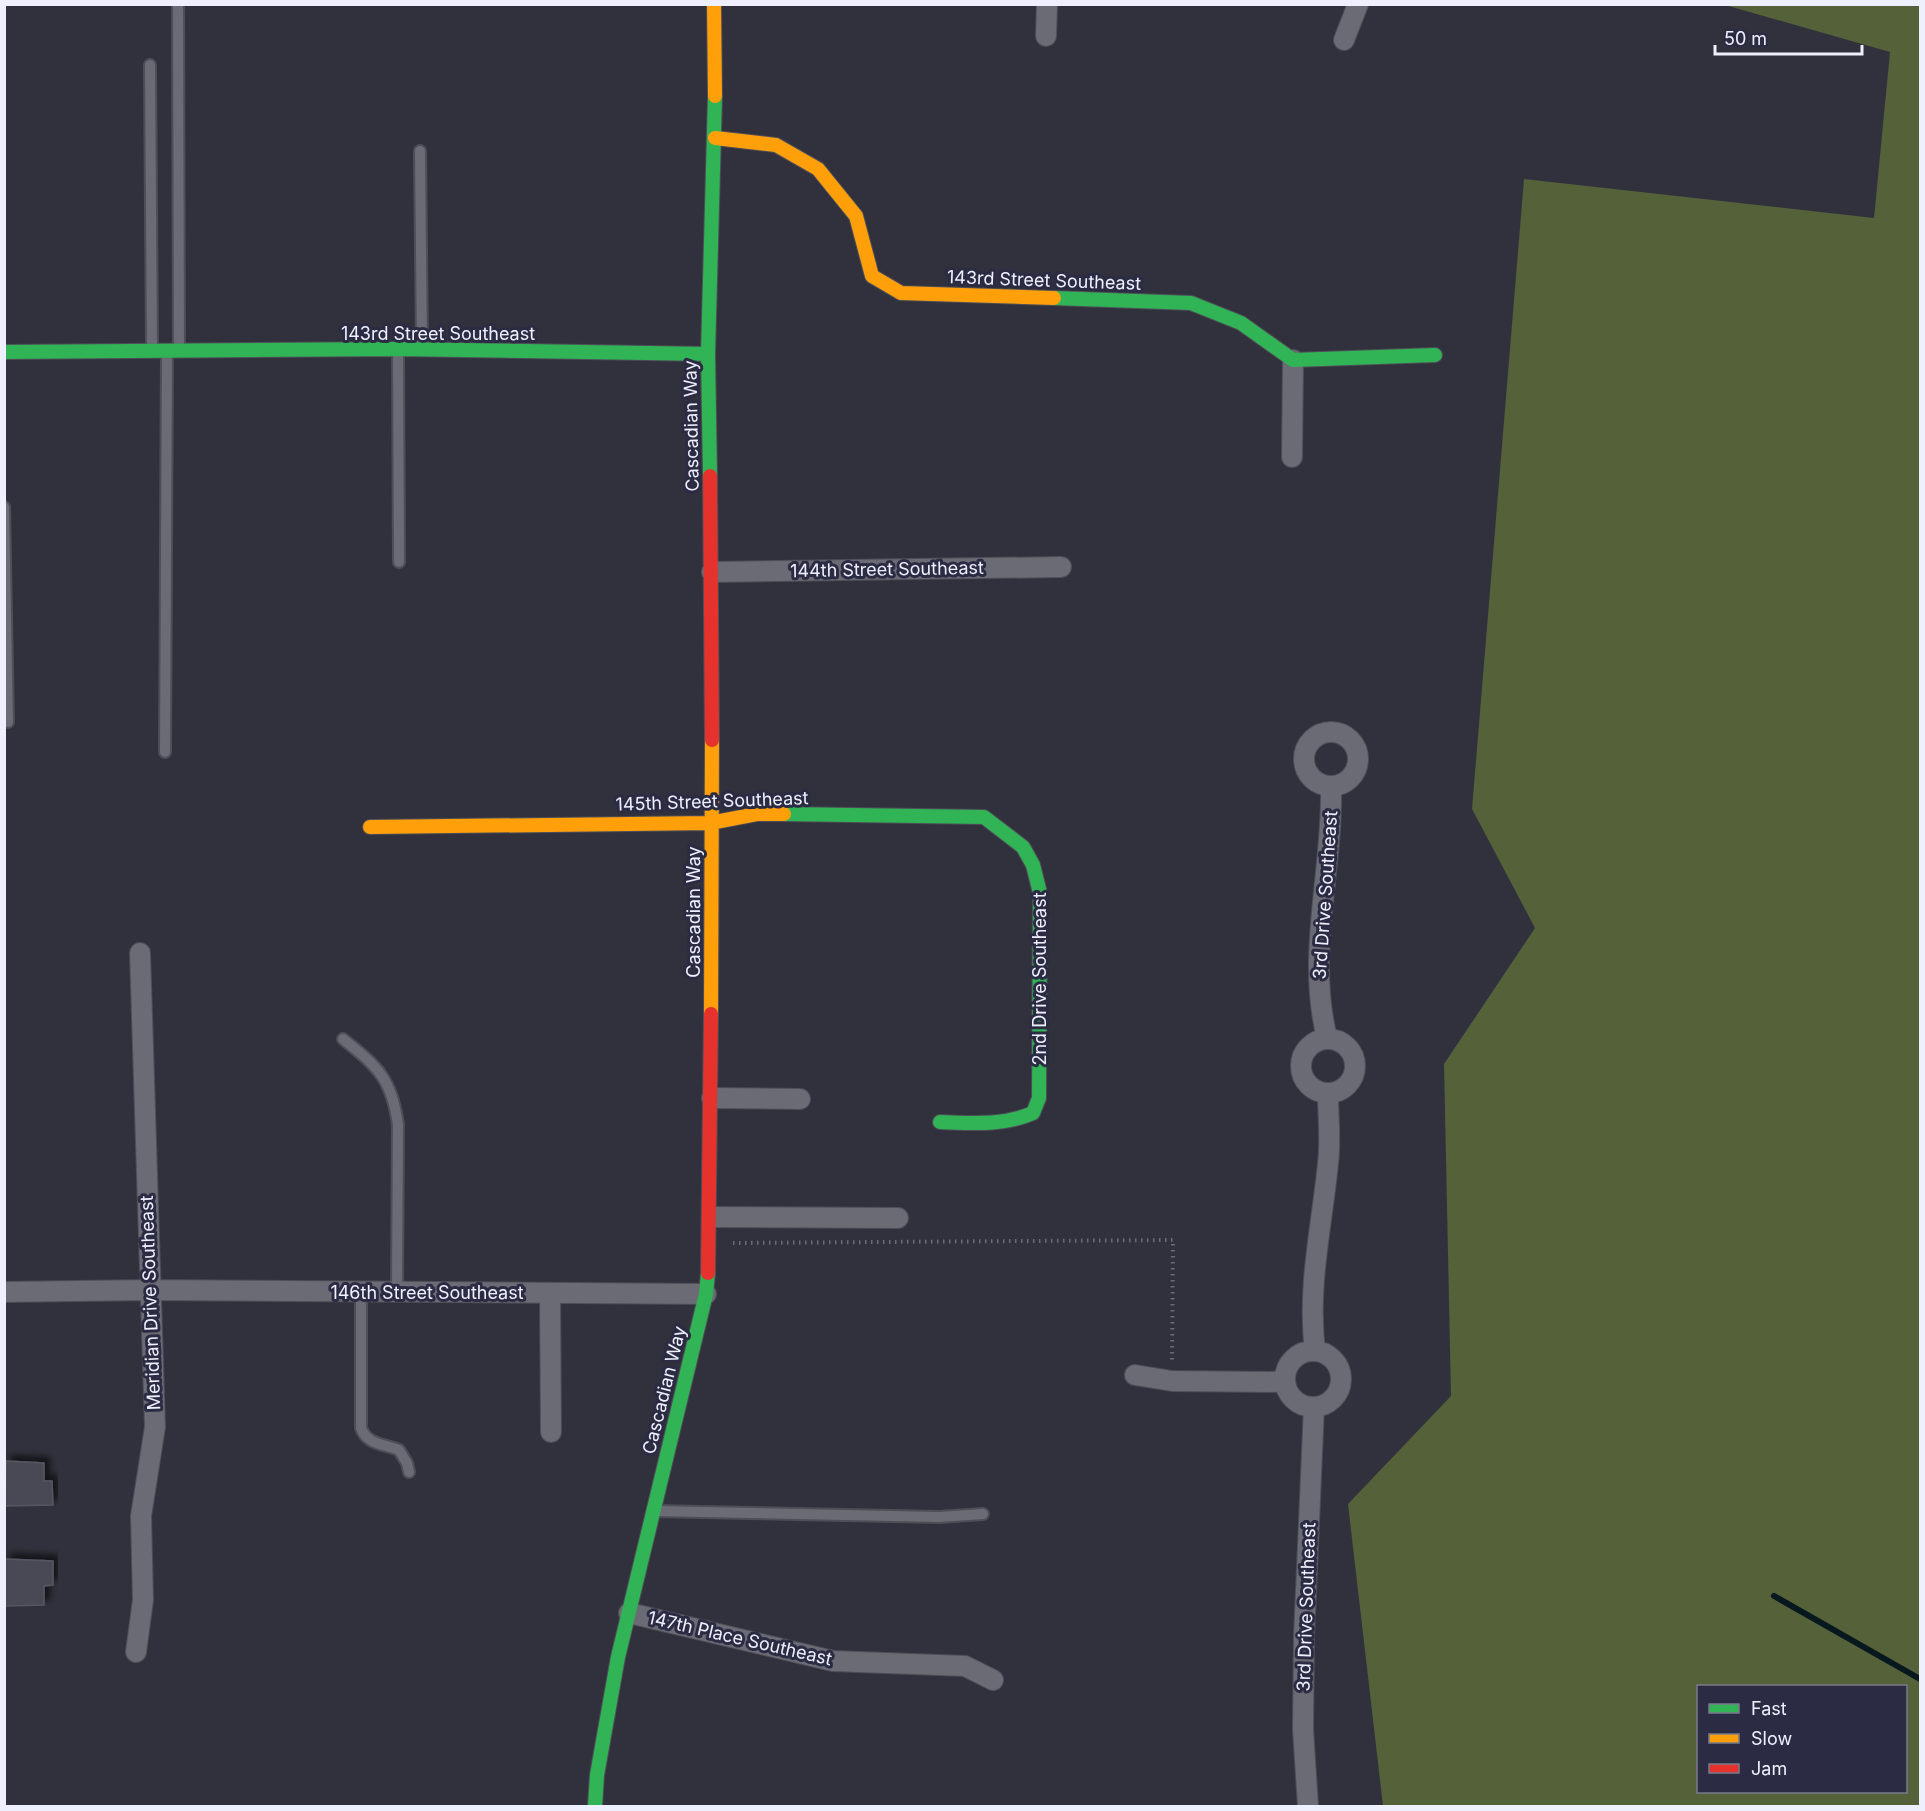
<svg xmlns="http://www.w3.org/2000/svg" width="1925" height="1811" font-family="Inter,sans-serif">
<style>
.forest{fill:#546139;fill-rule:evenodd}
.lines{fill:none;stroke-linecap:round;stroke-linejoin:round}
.stream{stroke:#07181e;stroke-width:6}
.building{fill:#4a4a54;stroke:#565762;stroke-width:1.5;filter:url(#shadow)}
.lane-casing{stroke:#4d4e57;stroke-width:14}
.street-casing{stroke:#4d4e57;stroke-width:22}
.fast-casing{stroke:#4d4e57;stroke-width:16}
.slow-casing{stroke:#4d4e57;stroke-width:16}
.jam-casing{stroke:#4d4e57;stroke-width:16}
.path{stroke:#6b6c75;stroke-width:4;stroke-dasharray:1.5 4.5;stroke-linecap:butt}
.lane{stroke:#6a6b75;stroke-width:10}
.street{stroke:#6a6b75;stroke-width:20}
.fast{stroke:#30b455;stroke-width:14}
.slow{stroke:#ff9f0a;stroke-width:14}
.jam{stroke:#e5322d;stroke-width:14}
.labels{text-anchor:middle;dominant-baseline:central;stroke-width:6;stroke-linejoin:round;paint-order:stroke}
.street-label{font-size:18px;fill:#eff0fd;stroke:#2b2c43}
</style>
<defs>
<filter id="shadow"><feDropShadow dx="5.5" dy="-5.5" stdDeviation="3" flood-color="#0009"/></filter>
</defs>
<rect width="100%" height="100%" fill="#31313d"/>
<path class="forest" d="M1725 5H1920V1806H1383L1348 1504 1451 1396 1444 1064 1535 928 1472 809 1524 179 1874 218 1890 52ZM1698 1686H1906V1792H1698Z"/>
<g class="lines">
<path class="stream" d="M1774 1596 1920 1679"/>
</g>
<path class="building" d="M6 1461 44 1463V1481H52L53 1505 5 1506Z
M5 1559 53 1561V1585L44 1586V1605L5 1606Z"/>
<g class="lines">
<defs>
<path id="lane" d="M178 4 179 349
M150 65 152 351
M420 151 422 348
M398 349 399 562
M4 507 8 722
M165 752 167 353
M343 1039C378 1067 392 1079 398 1125L397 1291
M361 1291V1428C367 1445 385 1444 399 1450L407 1463 409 1472
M654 1511 939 1517 983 1514"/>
<path id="street" d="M1046 36 1047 4
M1344 40 1358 4
M1292 457 1293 360
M712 572 1061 567
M1304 759a27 27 0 1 1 54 0a27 27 0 1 1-54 0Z
M1327 1038C1306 954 1333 871 1331 787
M1301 1066a27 27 0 1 1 54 0a27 27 0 1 1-54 0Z
M712 1098 800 1099
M712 1217 898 1218
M4 1292 149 1290 706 1294
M550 1293 551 1432
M1315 1351C1307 1286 1322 1226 1328 1163 1331 1140 1328 1116 1328 1094
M1285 1379a28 28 0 1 1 56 0a28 28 0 1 1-56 0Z
M1135 1375 1172 1381 1285 1382
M629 1613 833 1661 965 1666 993 1680
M136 1652 143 1600 141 1516 155 1427 140 953
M1308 1806 1303 1729 1304 1637 1314 1407"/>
<path id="fast" d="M1054 298 1191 303 1241 323 1293 360 1435 355
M4 352 398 349 708 354
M710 476 708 354 715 96
M784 814 984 817 1023 847 1033 865 1040 893 1039 1098 1033 1113C1003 1126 972 1123 940 1122
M595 1806 597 1775 618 1657 706 1294 708 1273"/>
<path id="slow" d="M714 4 715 96
M715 138 776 145 818 169 856 216 872 276 901 293 1054 298
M370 827 710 823 757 814H784
M711 1014 712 740"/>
<path id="jam" d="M710 476 712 740
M708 1273 711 1014"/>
</defs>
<use href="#lane" class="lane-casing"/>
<use href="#street" class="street-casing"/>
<use href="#fast" class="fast-casing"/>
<use href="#slow" class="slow-casing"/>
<use href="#jam" class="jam-casing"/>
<path class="path" d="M733 1243 1173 1240 1172 1362"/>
<use href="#lane" class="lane"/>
<use href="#street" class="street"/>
<use href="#fast" class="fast"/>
<use href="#slow" class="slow"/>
<use href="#jam" class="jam"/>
</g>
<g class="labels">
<g class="street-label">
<text transform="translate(1044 280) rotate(2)">143rd Street Southeast</text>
<text x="438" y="333">143rd Street Southeast</text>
<text transform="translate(691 426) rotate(-91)">Cascadian Way</text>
<text transform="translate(887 569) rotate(-1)">144th Street Southeast</text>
<text transform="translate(712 801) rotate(-2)">145th Street Southeast</text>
<text transform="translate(1325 895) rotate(-86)">3rd Drive Southeast</text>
<text transform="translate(693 912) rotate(-90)">Cascadian Way</text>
<text transform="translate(1039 979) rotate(-90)">2nd Drive Southeast</text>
<text x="427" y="1292">146th Street Southeast</text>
<text transform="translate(150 1303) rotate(-92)">Meridian Drive Southeast</text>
<text transform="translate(664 1390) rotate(-76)">Cascadian Way</text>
<text transform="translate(1306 1607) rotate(-88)">3rd Drive Southeast</text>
<text transform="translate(740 1638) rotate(13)">147th Place Southeast</text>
</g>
</g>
<rect width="1925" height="1811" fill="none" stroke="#eff0fd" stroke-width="12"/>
<rect x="1697" y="1685" width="210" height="108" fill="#2b2c43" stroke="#797a8d" stroke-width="1.5"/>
<rect x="1709" y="1704" width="30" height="9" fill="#30b455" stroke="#797a8d" stroke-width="1.5"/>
<text x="1751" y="1715" font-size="18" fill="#eff0fd">Fast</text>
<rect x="1709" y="1734" width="30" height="9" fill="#ff9f0a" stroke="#797a8d" stroke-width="1.5"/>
<text x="1751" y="1745" font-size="18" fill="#eff0fd">Slow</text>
<rect x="1709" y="1764" width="30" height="9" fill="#e5322d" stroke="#797a8d" stroke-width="1.5"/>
<text x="1751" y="1775" font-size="18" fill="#eff0fd">Jam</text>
<path d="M1715 45v9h147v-9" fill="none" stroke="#eff0fd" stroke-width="3"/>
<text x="1724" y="45" font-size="18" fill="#eff0fd" stroke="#2b2c43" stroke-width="4.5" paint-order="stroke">50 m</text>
</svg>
